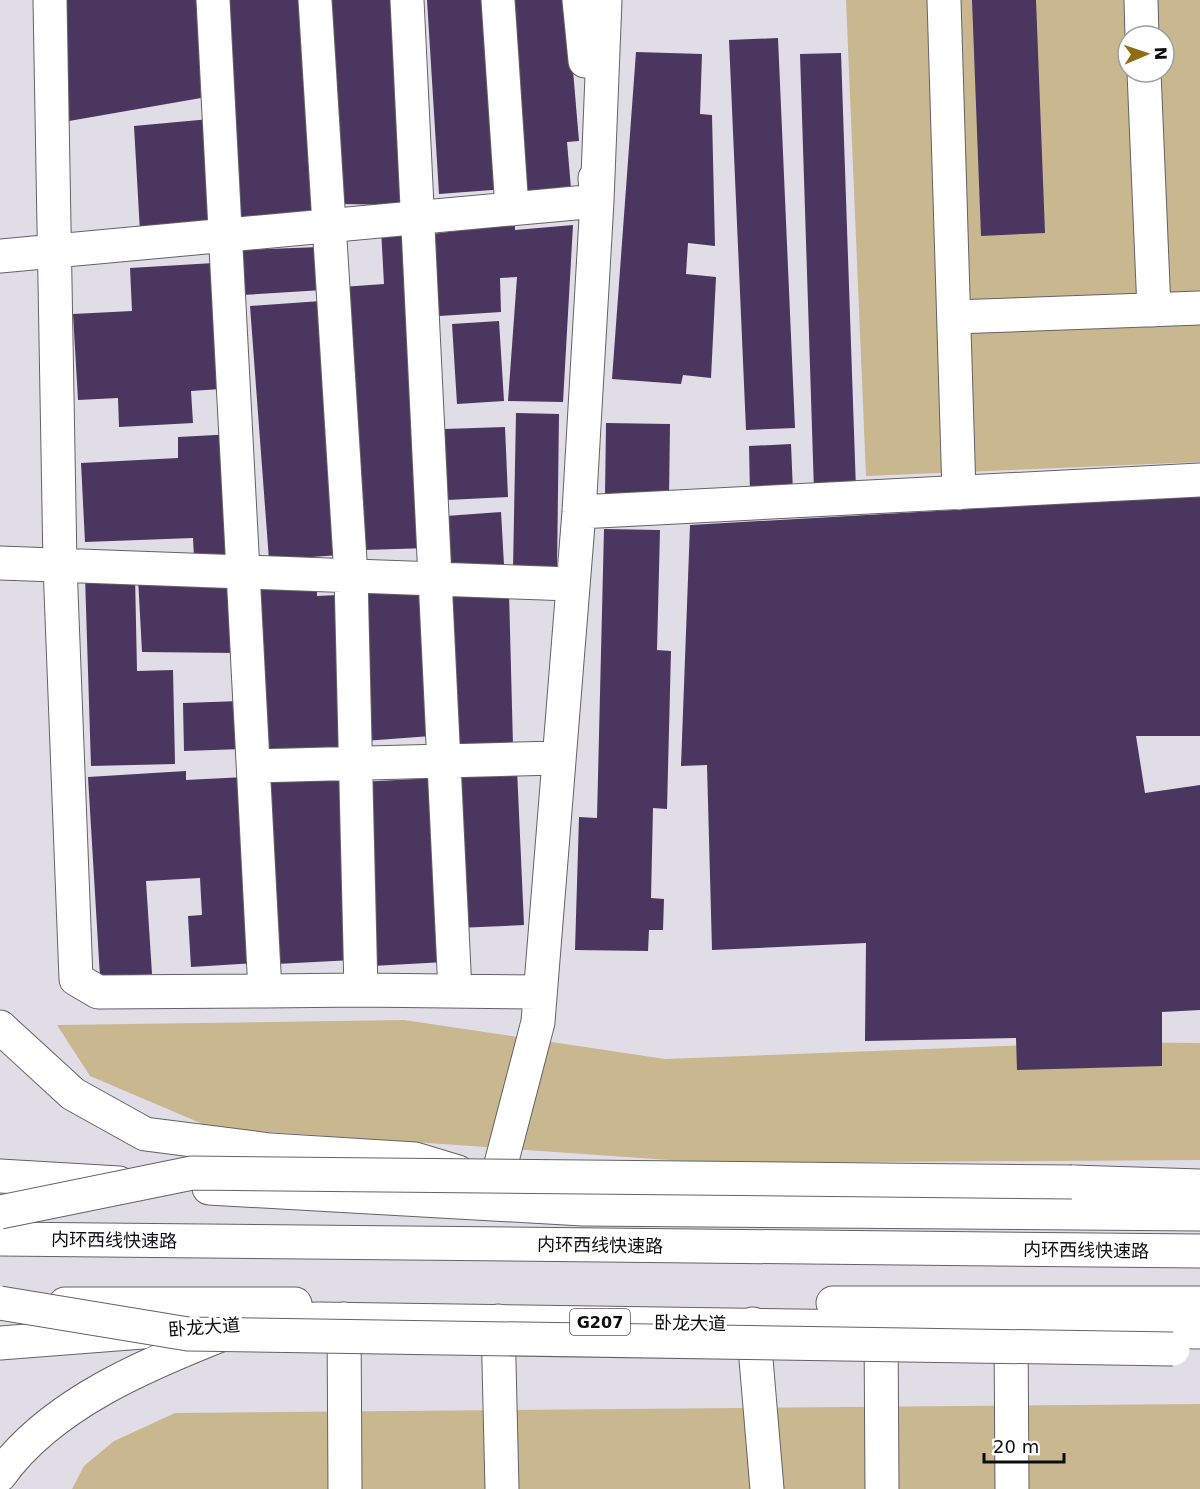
<svg xmlns="http://www.w3.org/2000/svg" width="1200" height="1489" font-family="'DejaVu Sans','Noto Sans SC',sans-serif">
<style>
.green{fill:#c9b790;fill-rule:evenodd}
.building{fill:#4a365e}
.lines{fill:none;stroke-linecap:round;stroke-linejoin:round}
.minor-casing{stroke:#646168;stroke-width:35}
.major-casing{stroke:#646168;stroke-width:35}
.highway-casing{stroke:#646168;stroke-width:35}
.minor{stroke:#fff;stroke-width:33}
.major{stroke:#fff;stroke-width:33}
.highway{stroke:#fff;stroke-width:33}
.highway-bridge-casing{stroke:#646168;stroke-width:35;stroke-linecap:butt}
.highway-bridge{stroke:#fff;stroke-width:33}
.labels{text-anchor:middle;dominant-baseline:central;stroke-width:6;stroke-linejoin:round;paint-order:stroke}
.shield{fill:#fff;stroke:#565557;stroke-width:1.5}
.shield-label{font-size:16px;font-weight:bold;fill:#0d0c0f}
.street-label{font-size:18px;fill:#0d0c0f;stroke:#fff}
</style>
<rect width="100%" height="100%" fill="#e1dde6"/>
<path class="green" d="M846 0H1200V462L866 476ZM1128 36H1164V72H1128Z
M404 1020 665 1059 1107 1042 1200 1043V1160L712 1163 212 1128 90 1076 57 1025Z
M1200 1404V1489H72L84 1466 114 1441 175 1413Z"/>
<path class="building" d="M66 0H197L201 98 69 121Z
M226 0H305L318 213 238 217Z
M325 0H395L407 205 338 204Z
M427 0H490L505 189 439 194Z
M505 0H567L579 141 567 142 572 200 522 205Z
M972 0H1036L1045 233 981 236Z
M778 38 795 428 746 430 729 40Z
M636 52 702 54 700 114 712 115 715 246 688 243 686 274 716 277 711 378 683 375 681 384 612 379Z
M841 53 856 490 814 491 800 54Z
M210 119 219 225 140 232 134 126Z
M515 223V230L573 225 563 402 508 401 517 277 500 278 501 312 439 316 433 234Z
M414 227 430 548 363 550 342 287 384 284 381 229Z
M320 247 323 290 242 295 239 250Z
M214 263 221 389 191 391 193 423 119 427 118 398 78 400 73 314 132 311 130 268Z
M321 301 340 555 269 560 250 306Z
M499 321 504 401 457 404 452 324Z
M516 413 559 414 557 569H513Z
M606 423 670 424 669 498 605 497Z
M505 427 508 497 447 500 444 429Z
M234 434 239 555 194 558 193 538 85 542 81 463 178 458V437Z
M791 444 793 492 750 494 749 446Z
M1200 496V736H1136L1145 793 1200 785V1010L1162 1012V1066L1017 1070 1016 1038 865 1041 866 943 712 950 707 765 681 766 690 525Z
M501 512 504 565 450 568 446 516Z
M604 529 660 530 657 650 671 651 667 809 653 808 651 898 664 899 663 930H649L648 951 575 950 579 817 597 818Z
M135 575 137 671 173 670 175 764 91 766 85 576Z
M138 578 233 580 239 653 142 652Z
M317 586V596L338 595 340 754H264L254 588Z
M422 590 431 736 364 741 355 594Z
M509 592 513 746 450 747 446 593Z
M241 701 242 749 184 751 183 703Z
M517 769 524 925 457 928 450 772Z
M186 771V780L245 777 256 963 191 967 188 916 202 915 200 878 146 881 152 974 100 977 88 777Z
M343 776 353 960 276 964 266 780Z
M434 778 445 962 372 966 360 782Z"/>
<g class="lines">
<defs>
<path id="minor" d="M50 0 60 565 76 979 98 992 265 991 213 0
M407 0 455 991
M498 0 512 209
M579 0 585 61
M944 0 959 493
M1141 0 1142 36
M1144 72 1154 310
M0 256 597 201 595 178
M954 317 1200 308
M579 512 1200 480
M0 563 571 584
M254 766 558 758
M361 990 540 992
M265 991 361 990 351 576 315 0
M496 1183 538 1022 579 512 597 201 605 0
M344 1319 345 1489
M498 1321 502 1489
M753 1324 767 1489
M881 1326 882 1489
M1011 1329 1012 1489"/>
<path id="major" d="M0 1027 73 1094 145 1134 270 1150 415 1159 458 1172
M0 1475C51 1404 147 1364 226 1333"/>
<path id="highway" d="M0 1176 119 1183
M1072 1182 1200 1186
M209 1188 583 1209 1200 1214
M0 1239 1200 1251
M833 1303H1200
M65 1304H295
M265 1323 317 1319 1200 1332
M0 1343 142 1332"/>
</defs>
<use href="#minor" class="minor-casing"/>
<use href="#major" class="major-casing"/>
<use href="#highway" class="highway-casing"/>
<use href="#minor" class="minor"/>
<use href="#major" class="major"/>
<use href="#highway" class="highway"/>
<defs>
<path id="highway-bridge" d="M0 1212 192 1173 1072 1182
M0 1303 188 1334 1173 1349"/>
</defs>
<use href="#highway-bridge" class="highway-bridge-casing"/>
<use href="#highway-bridge" class="highway-bridge"/>
</g>
<g class="labels">
<rect class="shield" x="570" y="1309" width="60" height="26" rx="4.5"/>
<g class="shield-label">
<text x="600" y="1322">G207</text>
</g>
<g class="street-label">
<text transform="translate(114 1240) rotate(1)">内环西线快速路</text>
<text transform="translate(600 1245) rotate(1)">内环西线快速路</text>
<text transform="translate(1086 1250) rotate(1)">内环西线快速路</text>
<text transform="translate(690 1323) rotate(1)">卧龙大道</text>
<text transform="translate(204 1327) rotate(-4)">卧龙大道</text>
</g>
</g>
<g transform="translate(1146 54) rotate(88)"><circle r="28" fill="#ffffff" stroke="#9e9e9f" stroke-width="1.5"/>
<path d="M0-4.5L10 22L0 15L-10 22Z" fill="#906d12"/>
<text y="-9" font-size="16" font-weight="bold" text-anchor="middle" fill="#0d0c0f">N</text>
</g>
<path d="M984 1453v9h80v-9" fill="none" stroke="#0d0c0f" stroke-width="3"/>
<text x="993" y="1453" font-size="18" fill="#0d0c0f" stroke="#ffffff" stroke-width="4.5" paint-order="stroke">20 m</text>
</svg>
